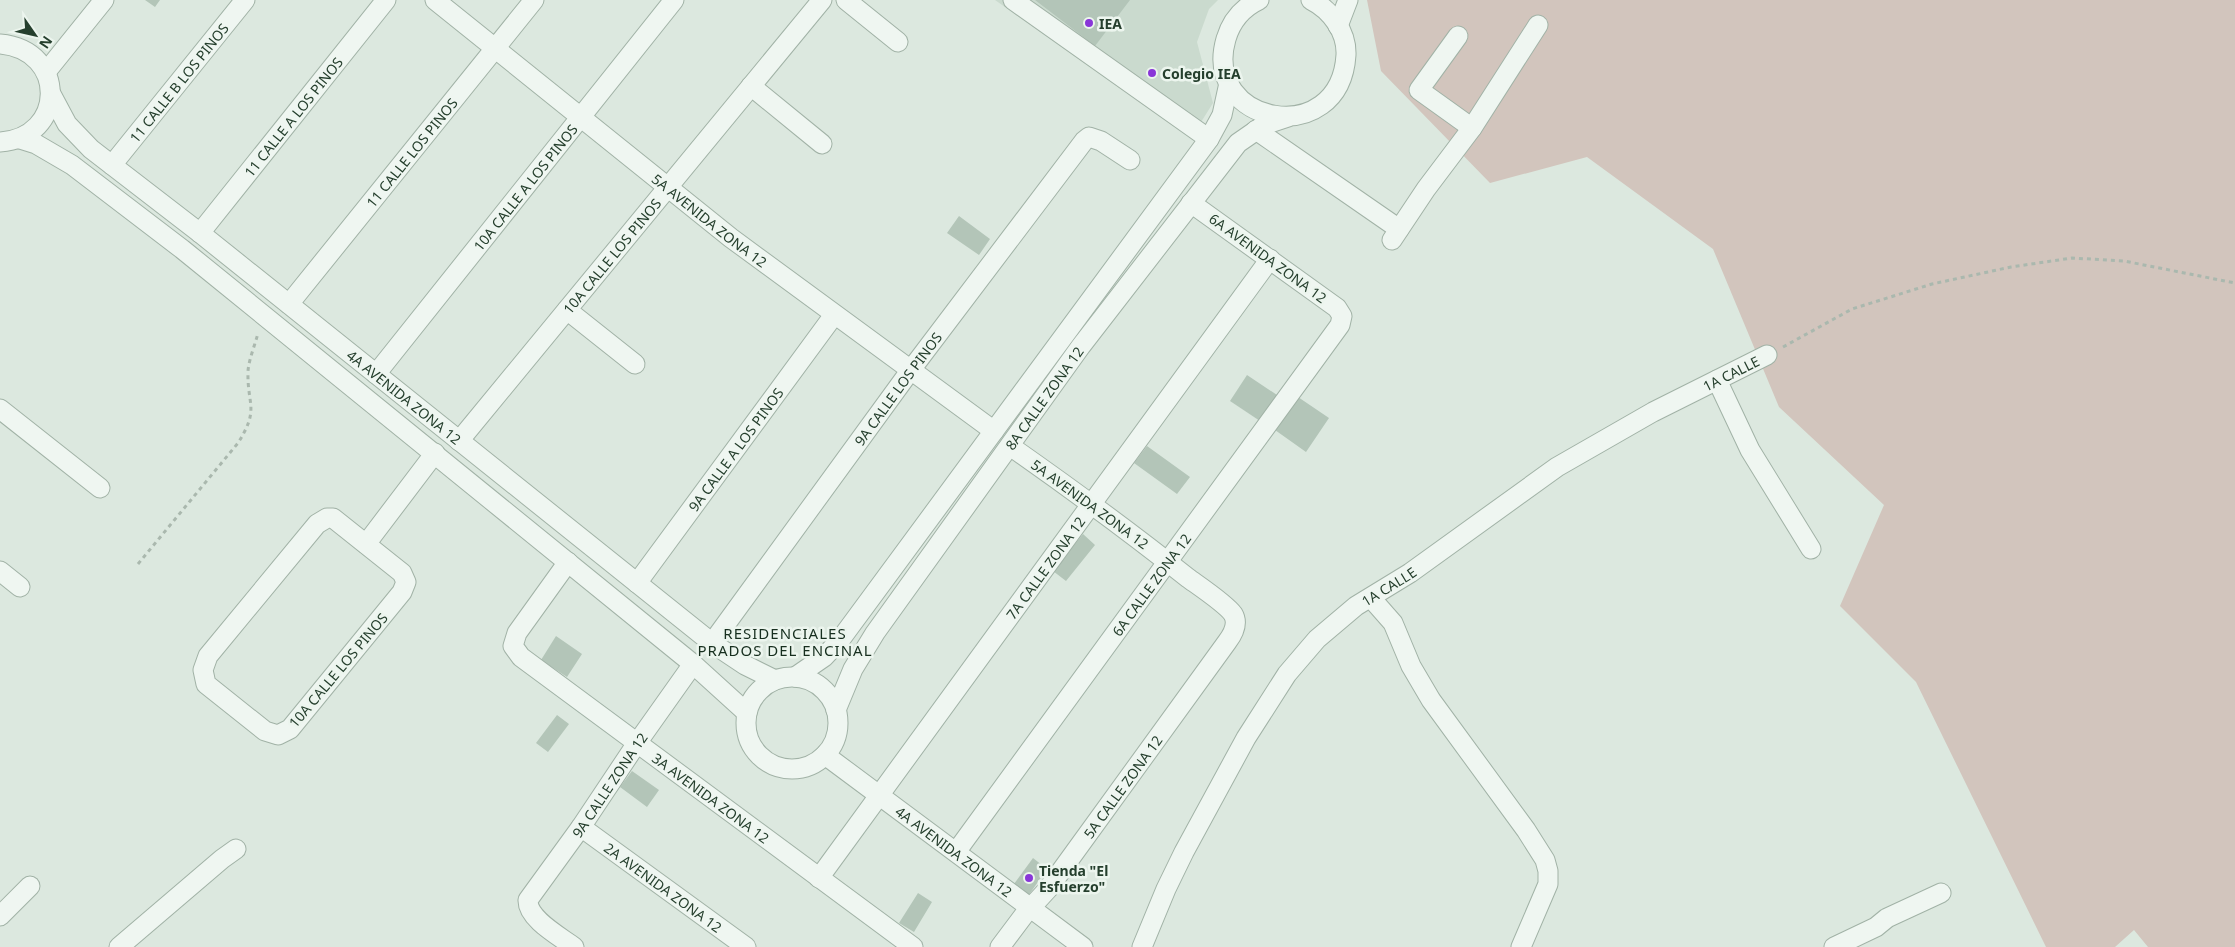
<svg xmlns="http://www.w3.org/2000/svg" width="2235" height="947" font-family="'Noto Sans',sans-serif">
<style>
.built{fill:#cadace}
.green{fill:#d2c5bd}
.building{fill:#b3c5b8}
.lines{fill:none;stroke-linecap:round;stroke-linejoin:round}
.minor-casing{stroke:#a1b2a6;stroke-width:21}
.path{stroke:#aab8ae;stroke-width:3;stroke-dasharray:4 4;stroke-linecap:butt}
.minor{stroke:#eff6f1;stroke-width:19}
.poi-dot{fill:#8936d8;stroke:#ecf5ee;stroke-width:2}
.labels{text-anchor:middle;dominant-baseline:central;stroke-width:5;stroke-linejoin:round;paint-order:stroke}
.poi-label{font-size:14px;font-weight:bold;fill:#253f2d;stroke:#ecf5ee;text-anchor:start}
.street-label{font-size:14px;fill:#253f2d;stroke:#ecf5ee}
.neighbourhood-label{font-size:15px;letter-spacing:1px;fill:#172f1f;stroke:#ecf5ee}
</style>
<rect width="100%" height="100%" fill="#dce8df"/>
<path class="built" d="M995 0H1218L1209 9 1197 42 1213 103 1191 138Z"/>
<path class="green" d="M1367 0H2235V947H2148L2134 930 2115 947H2046L1916 682 1840 606 1884 505 1779 407 1713 249 1587 157 1490 183 1381 71Z"/>
<path class="building" d="M145 0H160L155 7Z
M1035 0H1130L1095 46Z
M959 216 990 239 979 255 947 233Z
M1247 375 1280 397 1263 423 1230 401Z
M1298 397 1329 418 1306 452 1275 430Z
M1147 446 1190 477 1177 494 1134 463Z
M1083 534 1095 545 1066 581 1053 571Z
M556 636 582 654 567 677 541 660Z
M557 715 569 724 548 752 536 743Z
M632 771 659 790 647 807 620 787Z
M1033 858 1047 869 1026 899 1011 888Z
M918 893 932 902 914 932 899 923Z"/>
<g class="lines">
<defs>
<g id="minor">
<path id="s1" d="M435 0 731 238 994 431"/>
<path d="M846 0 898 42"/>
<path d="M1013 0 1209 139"/>
<path d="M1259 0C1242 8 1231 22 1226 39 1201 125 1340 151 1346 55 1347 32 1331 10 1311 0"/>
<path d="M1338 26 1348 0"/>
<path d="M1458 36 1419 90 1472 128"/>
<path d="M0 44C68 50 66 138 0 142"/>
<path d="M46 72 104 0"/>
<path d="M751 86 822 144"/>
<path id="s2" d="M51 94 67 124 91 149 200 233 712 643 745 665 775 680"/>
<path d="M1256 130 1399 229"/>
<path d="M20 139 36 144 72 165 182 249 693 664 747 713"/>
<path id="s3" d="M112 165 245 0"/>
<path id="s4" d="M200 233 386 0"/>
<path d="M1392 240 1426 189 1472 128 1538 25"/>
<path id="s5" d="M289 304 534 0"/>
<path d="M567 310 635 364"/>
<path id="s6" d="M376 374 674 0"/>
<path d="M1717 380 1750 450 1811 549"/>
<path d="M0 409 100 488"/>
<path id="s7" d="M459 441 822 0"/>
<path d="M327 518H333L402 573 406 582 402 592 290 729 278 735 265 731 206 684 203 670 208 656 317 524Z"/>
<path d="M366 544 435 453"/>
<path id="s8" d="M568 562 517 633 513 646 521 657 913 947"/>
<path d="M0 571 20 587"/>
<path id="s9" d="M637 583 834 315"/>
<path d="M1371 598 1393 623 1411 666 1431 700 1526 830 1545 860 1548 871V884L1521 947"/>
<path id="s10" d="M712 643 910 371 1084 141 1089 137 1101 141 1130 160"/>
<path d="M795 677 824 657 840 640 1209 139 1222 115 1229 83"/>
<circle cx="792" cy="723" r="46"/>
<path id="s11" d="M836 710 853 669 875 633 1081 346 1238 143 1264 125 1288 117"/>
<path id="s12" d="M825 755 1083 947"/>
<path id="s13" d="M581 827 746 947"/>
<path id="s14" d="M956 852 1340 325 1342 316 1337 308 1191 203"/>
<path id="s15" d="M819 878 1270 259"/>
<path d="M0 916 30 886"/>
<path d="M119 947 222 859 236 849"/>
<path id="s16" d="M574 947C561 937 527 919 528 900L581 827 637 743 693 664"/>
<path id="s17" d="M1000 947 1024 915 1048 889 1227 642C1233 634 1239 624 1233 614 1226 604 1199 586 1188 578 1130 532 1070 488 1010 446"/>
<path id="s18" d="M1142 947 1166 889 1184 852 1246 738 1287 674 1317 639 1356 606 1410 573 1557 467 1653 412 1767 355"/>
<path d="M1834 947 1876 927 1887 918 1941 893"/>
</g>
</defs>
<use href="#minor" class="minor-casing"/>
<path class="path" d="M1783 347 1852 309 1932 284 2011 267 2072 258 2124 261 2235 283
M138 564 238 443C260 408 247 406 248 371 249 359 255 345 258 333"/>
<use href="#minor" class="minor"/>
</g>
<g class="poi-dot">
<circle cx="1089" cy="23" r="5"/>
<circle cx="1152" cy="73" r="5"/>
<circle cx="1029" cy="878" r="5"/>
</g>
<g class="labels">
<g class="poi-label">
<text x="1099" y="23">IEA</text>
<text x="1162" y="73">Colegio IEA</text>
<text x="1039" y="870">Tienda "El<tspan x="1039" dy="16">Esfuerzo"</tspan></text>
</g>
<g class="street-label">
<text stroke="none"><textPath href="#s3" startOffset="106">11 CALLE B LOS PINOS</textPath></text>
<text stroke="none"><textPath href="#s4" startOffset="149">11 CALLE A LOS PINOS</textPath></text>
<text stroke="none"><textPath href="#s5" startOffset="195">11 CALLE LOS PINOS</textPath></text>
<text stroke="none"><textPath href="#s6" startOffset="239">10A CALLE A LOS PINOS</textPath></text>
<text stroke="none"><textPath href="#s1" startOffset="352">5A AVENIDA ZONA 12</textPath></text>
<text stroke="none"><textPath href="#s7" startOffset="240">10A CALLE LOS PINOS</textPath></text>
<text transform="translate(1268 258) rotate(36)">6A AVENIDA ZONA 12</text>
<text stroke="none"><textPath href="#s18" startOffset="849">1A CALLE</textPath></text>
<text stroke="none"><textPath href="#s10" startOffset="315">9A CALLE LOS PINOS</textPath></text>
<text stroke="none"><textPath href="#s2" startOffset="468">4A AVENIDA ZONA 12</textPath></text>
<text stroke="none"><textPath href="#s11" startOffset="376">8A CALLE ZONA 12</textPath></text>
<text stroke="none"><textPath href="#s9" startOffset="166">9A CALLE A LOS PINOS</textPath></text>
<text transform="translate(1090 504) rotate(36)">5A AVENIDA ZONA 12</text>
<text stroke="none"><textPath href="#s15" startOffset="384">7A CALLE ZONA 12</textPath></text>
<text stroke="none"><textPath href="#s14" startOffset="331">6A CALLE ZONA 12</textPath></text>
<text stroke="none"><textPath href="#s18" startOffset="445">1A CALLE</textPath></text>
<text transform="translate(338 670) rotate(-50)">10A CALLE LOS PINOS</text>
<text stroke="none"><textPath href="#s16" startOffset="209">9A CALLE ZONA 12</textPath></text>
<text stroke="none"><textPath href="#s17" startOffset="202">5A CALLE ZONA 12</textPath></text>
<text stroke="none"><textPath href="#s8" startOffset="351">3A AVENIDA ZONA 12</textPath></text>
<text stroke="none"><textPath href="#s12" startOffset="161">4A AVENIDA ZONA 12</textPath></text>
<text stroke="none"><textPath href="#s13" startOffset="102">2A AVENIDA ZONA 12</textPath></text>
</g>
<g class="neighbourhood-label">
<text x="785" y="633">RESIDENCIALES<tspan x="785" dy="17">PRADOS DEL ENCINAL</tspan></text>
</g>
</g>
<g transform="translate(35 35) rotate(124)" stroke="#ecf5ee" stroke-width="4" paint-order="stroke">
<path d="M0-4L9 19L0 12L-9 19Z" fill="#253f2d"/>
<text y="-8" font-size="14" font-weight="bold" text-anchor="middle" fill="#253f2d">N</text>
</g>
</svg>
